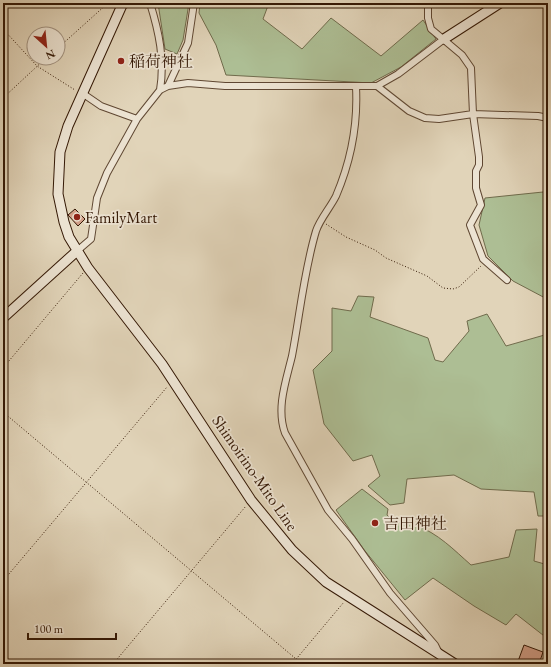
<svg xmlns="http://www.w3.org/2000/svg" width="551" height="667" font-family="'EB Garamond','Noto Serif JP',serif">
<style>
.green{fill:#adbe94;stroke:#706b4c}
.building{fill:#d19e87;stroke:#341805}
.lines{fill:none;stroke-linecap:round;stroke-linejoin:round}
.street-casing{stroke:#5f4732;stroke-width:8}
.secondary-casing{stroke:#341805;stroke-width:11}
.path{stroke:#341805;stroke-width:1;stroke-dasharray:1 2;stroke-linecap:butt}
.street{stroke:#ece3d2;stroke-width:6}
.secondary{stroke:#ece3d2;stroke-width:9}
.poi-dot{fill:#8f2418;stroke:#ece3d2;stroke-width:1.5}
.labels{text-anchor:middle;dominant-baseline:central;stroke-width:3.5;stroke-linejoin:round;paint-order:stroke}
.poi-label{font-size:16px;fill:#341805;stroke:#ece3d2;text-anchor:start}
.street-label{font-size:16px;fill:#341805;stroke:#ece3d2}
</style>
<rect width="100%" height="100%" fill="#e1d4b9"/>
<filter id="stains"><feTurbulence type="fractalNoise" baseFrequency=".005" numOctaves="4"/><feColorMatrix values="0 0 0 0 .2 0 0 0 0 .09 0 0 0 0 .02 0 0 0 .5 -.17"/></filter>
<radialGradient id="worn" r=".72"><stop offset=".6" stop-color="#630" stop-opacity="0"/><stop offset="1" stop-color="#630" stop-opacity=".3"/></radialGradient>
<path class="green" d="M158 3H189L183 40 177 54 165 49Z
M200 3H269L263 19 302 49 331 18 381 56 423 20 436 39 401 67 371 83 226 75 216 45 199 13Z
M543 192 548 202V305L547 299 513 281 488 256 479 225 485 198Z
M358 296 374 297 370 317 428 338 435 360 443 362 469 331 467 321 487 314 506 346 548 334V516H538L534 492 481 489 454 475 407 479 404 503 390 505 368 486 380 476 372 455 353 461 324 424 313 370 332 351V308L351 311Z
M362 489 388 509 387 515C397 526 402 521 415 525 438 533 454 550 471 565L509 557 516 530 537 529 534 561 548 565V639L516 614 506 625 474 606 433 578 405 600 365 551 336 510Z"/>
<path class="building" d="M75 209 85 219 78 226 68 215Z
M524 645 543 652 539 664H517Z"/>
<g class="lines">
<defs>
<path id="street" d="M150 3C159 32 165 60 160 90
M428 3V18L431 29 462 55 471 68 473 114 479 157V165L476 171V188L481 205 470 225 483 259 507 280
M168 86 188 43 194 3
M377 86 409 111 425 118 439 119 473 114 538 116 548 118
M356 87C358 126 351 161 336 196 330 208 320 219 316 231 304 271 300 314 292 356 286 381 276 408 285 433L328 510 352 539 390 593 435 645 439 653
M82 93 101 106 137 119
M77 251 91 239 97 198 107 173 137 119 160 90 168 86 188 83 225 86H377L398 74 444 39"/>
<path id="secondary" d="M123 3 68 126 60 152 58 194 64 222 69 237 88 268 162 364 251 500 292 550 326 582 455 664
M444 39 500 3
M3 318 77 251"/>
</defs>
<use href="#street" class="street-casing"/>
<use href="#secondary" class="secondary-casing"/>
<path class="path" d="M3 29 37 66 75 90
M58 48 108 3
M3 98 46 58
M326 224 346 237 375 250 386 258 427 276 443 288 453 289 459 287 481 266
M3 368 83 273
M3 412 302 664
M3 581 167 387
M113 664 246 506
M292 664 344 602"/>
<use href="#street" class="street"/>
<use href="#secondary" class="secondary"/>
</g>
<g class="poi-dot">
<circle cx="121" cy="61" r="4"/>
<circle cx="77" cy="217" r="4"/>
<circle cx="375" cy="523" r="4"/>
</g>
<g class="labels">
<g class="poi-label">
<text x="129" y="61">稲荷神社</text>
<text x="85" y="217">FamilyMart</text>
<text x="383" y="523">吉田神社</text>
</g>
<g class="street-label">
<text transform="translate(255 473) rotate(55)">Shimoirino-Mito Line</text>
</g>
</g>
<rect width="551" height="667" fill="none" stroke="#e1d4b9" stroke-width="16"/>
<rect x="4" y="4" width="543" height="659" fill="none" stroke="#341805" stroke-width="2"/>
<rect x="8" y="8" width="535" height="651" fill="none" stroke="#341805"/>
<g transform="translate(46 46) rotate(153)"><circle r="19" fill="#ece3d2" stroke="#a29280"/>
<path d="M0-3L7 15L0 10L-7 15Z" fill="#8f2418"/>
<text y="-6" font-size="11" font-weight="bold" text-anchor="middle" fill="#341805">N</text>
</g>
<path d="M28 633v6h88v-6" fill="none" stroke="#341805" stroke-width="2"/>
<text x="34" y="633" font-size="12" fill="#341805" stroke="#ece3d2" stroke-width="3" paint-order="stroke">100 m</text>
<rect width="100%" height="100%" filter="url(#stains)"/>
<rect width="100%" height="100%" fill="url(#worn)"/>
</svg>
